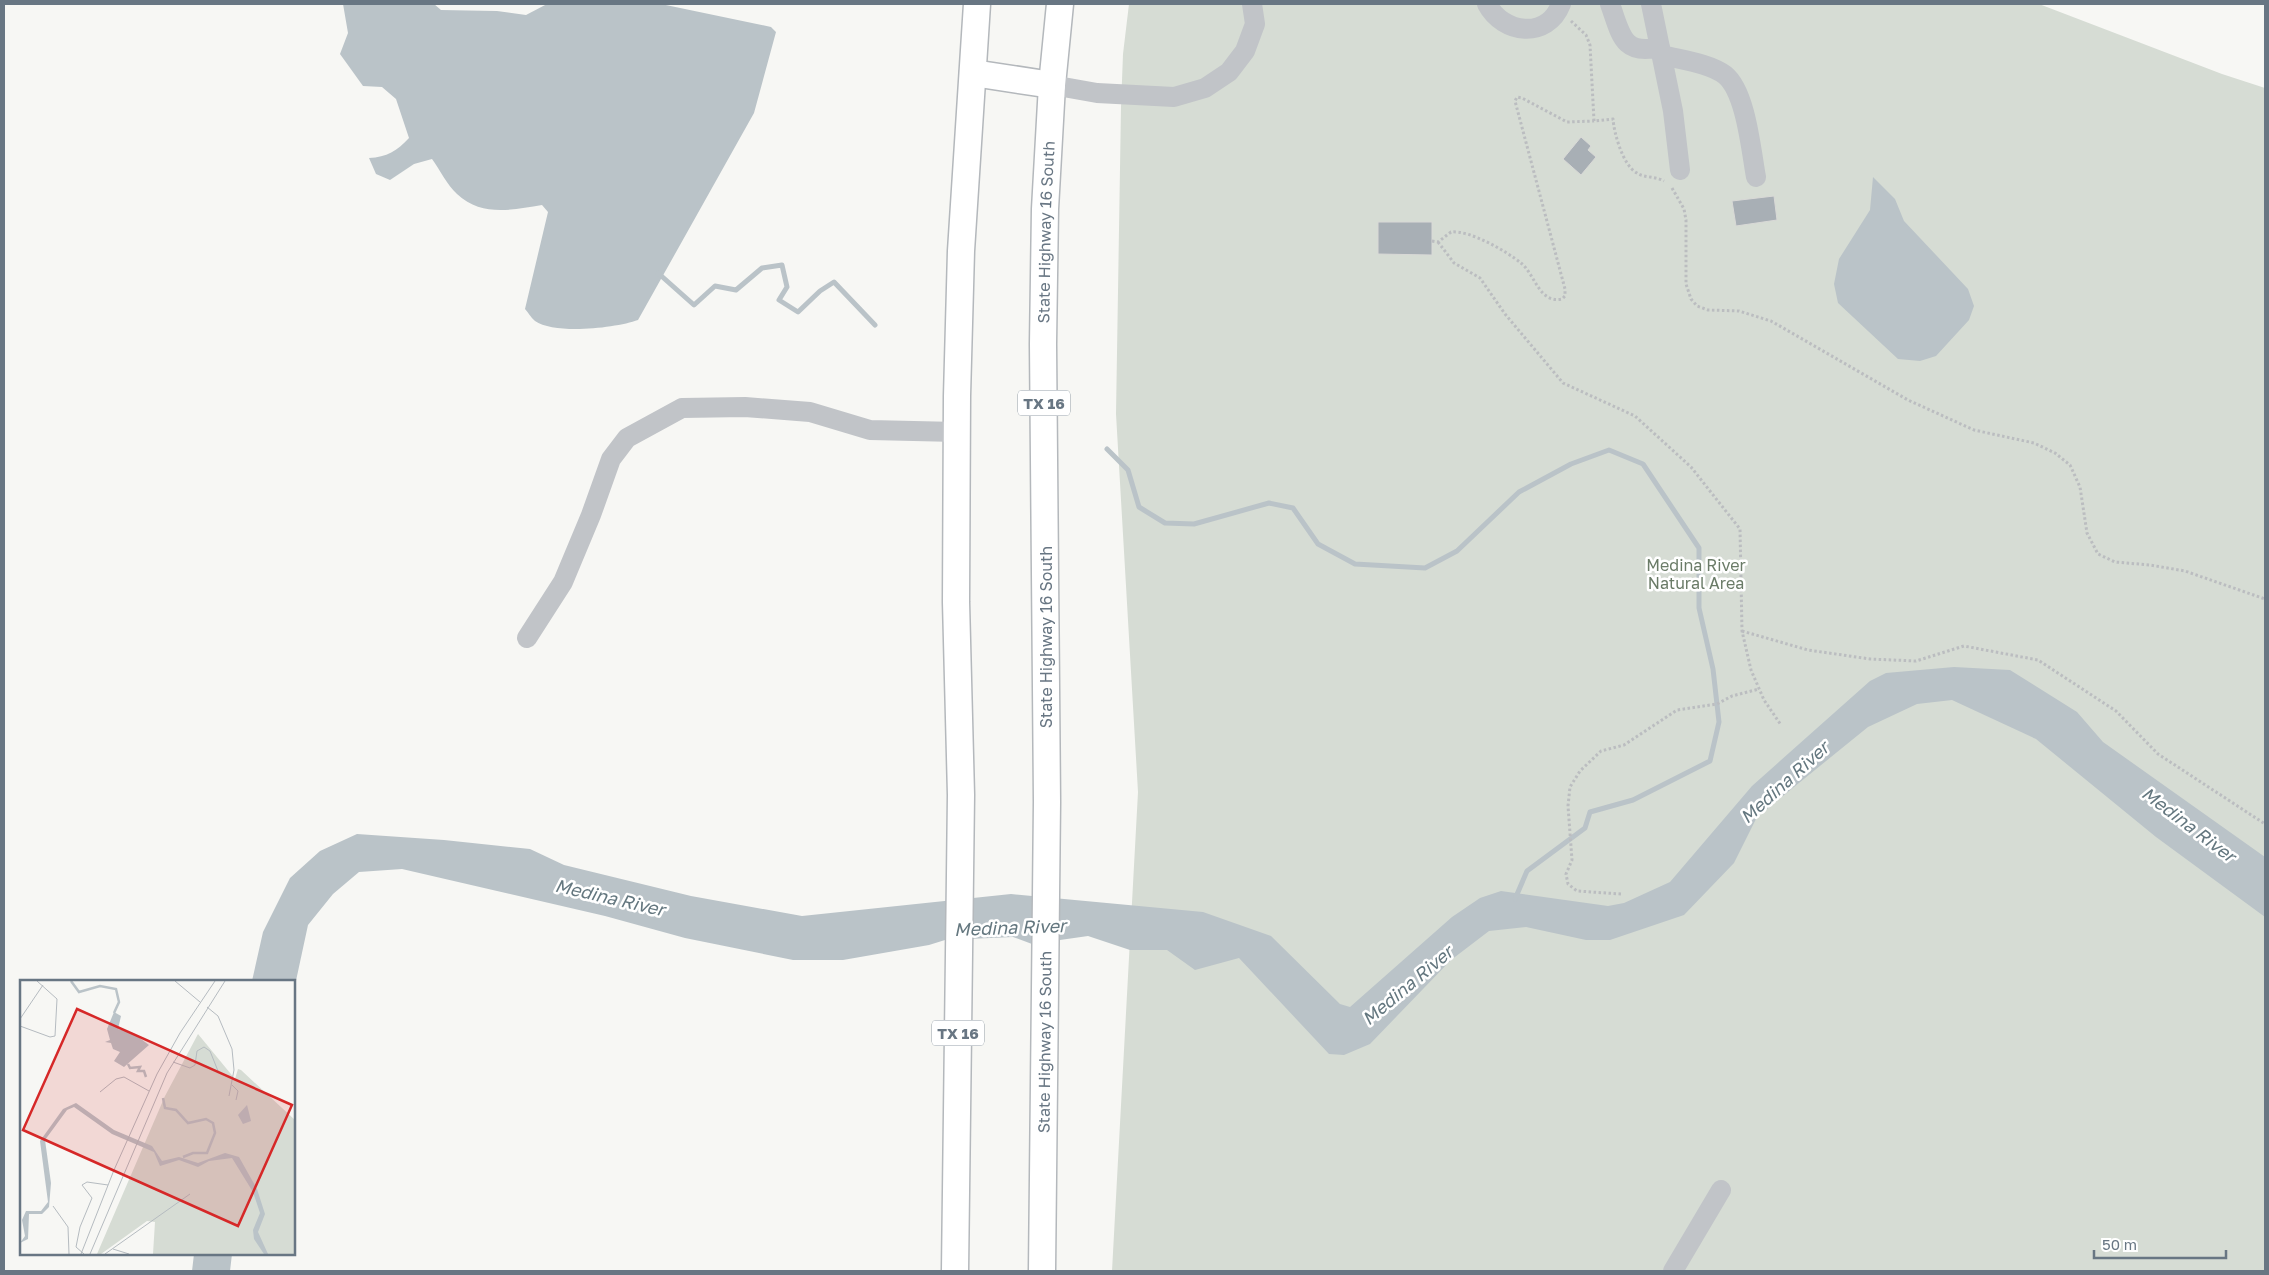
<svg xmlns="http://www.w3.org/2000/svg" width="2269" height="1275" font-family="'Golos Text',sans-serif">
<style>
.green{fill:#d6dcd4}
.water{fill:#bac3c8}
.lines{fill:none;stroke-linecap:round;stroke-linejoin:round}
.stream{stroke:#bac3c8;stroke-width:5}
.building{fill:#a8afb5;stroke:#d9d9d7}
.major-casing{stroke:#b4b8bc;stroke-width:29}
.path{stroke:#bbbdc0;stroke-width:3;stroke-dasharray:2.5 2.5;stroke-linecap:butt}
.minor{stroke:#c1c4c8;stroke-width:20}
.major{stroke:#fff;stroke-width:26}
.labels{text-anchor:middle;dominant-baseline:central;stroke-width:5;stroke-linejoin:round;paint-order:stroke}
.shield{fill:#fff;stroke:#959fa8;stroke-width:1}
.shield-label{font-size:15px;font-weight:bold;fill:#687683}
.street-label{font-size:16px;fill:#687683;stroke:#fff}
.park-label{font-size:16px;fill:#6a7b67;stroke:#fff}
.water-label{font-size:18px;font-style:italic;fill:#64777f;stroke:#fff}
.inset-river{fill:none;stroke:#bac3c8;stroke-width:2.5}
.inset-road{fill:none;stroke:#b5bbc0;stroke-width:1}
.view{fill:#d62828;fill-opacity:0.15;stroke:#d62828;stroke-width:2.5}
.inset-edge{fill:none;stroke:#687683;stroke-width:2.5}
</style>
<rect width="100%" height="100%" fill="#f7f7f4"/>
<path class="green" d="M1129 4H2039L2222 74 2265 88V1271H1112L1138 792 1116 414 1121 107 1123 54Z"/>
<path class="water" d="M343 4H434L441 10 497 11 526 15 547 4H661L771 27 776 32 754 113 638 320C616 328 555 335 535 321 531 318 528 312 525 309L548 212 542 205C511 210 482 217 457 194 447 185 440 170 432 159L414 164 390 180 376 174 369 158C387 157 397 151 409 138L396 99 382 87 363 86 340 54 348 33Z
M1873 177 1895 199 1904 221 1968 289 1974 306 1969 320 1936 356 1920 361 1898 359 1838 303 1834 284 1839 259 1870 210Z
M1954 667 2010 670 2077 712 2103 742 2265 857V917L2156 837 2036 739 1952 700 1917 704 1868 727 1757 817 1734 863 1684 915 1610 940H1586L1526 927 1489 931 1451 960 1370 1044 1344 1055 1329 1054 1239 958 1195 970 1167 950H1130L1088 936 1032 944 1013 937 945 940 929 945 843 960H793L685 938 605 916 402 869 359 872 333 894 308 925 294 990V981H252L263 932 290 878 320 851 357 834 444 840 530 849 564 865 691 896 802 916 1011 894 1203 912 1271 936 1340 1004 1350 1007 1452 917 1480 898 1501 891 1608 906 1624 903 1670 882 1752 786 1870 681 1886 673Z
M194 1254H232L230 1271H192Z"/>
<g class="lines">
<path class="stream" d="M658 273 694 305 715 286 736 290 762 268 782 265 787 287 779 300 798 312 820 291 834 282 875 325
M1107 449 1128 470 1139 507 1165 523 1194 524 1269 503 1293 508 1318 544 1355 564 1425 568 1457 551 1519 492 1571 464 1609 450 1643 464 1699 548V608L1713 669 1719 722 1710 761 1633 800 1590 812 1585 828 1527 871 1515 899"/>
</g>
<path class="building" d="M1581 137 1591 146 1588 150 1596 157 1581 175 1563 159Z
M1774 196 1777 220 1736 226 1732 201Z
M1378 222H1432V255L1378 254Z"/>
<g class="lines">
<defs>
<g id="major">
<path d="M973 73 1052 85"/>
<path d="M955 1271 961 795 956 602 957 396 961 251 977 4"/>
<path id="s1" d="M1042 1271 1047 802 1043 344 1045 209 1052 85 1060 4"/>
</g>
</defs>
<use href="#major" class="major-casing"/>
<path class="path" d="M1571 21 1586 35 1590 45 1594 121 1613 119C1614 133 1623 166 1637 173 1644 178 1655 176 1664 181
M1672 188 1684 209 1686 220V284L1691 299 1697 306 1708 310 1739 311 1771 321 1908 400 1974 430 2034 443 2055 453 2070 465 2080 487 2087 533 2098 554 2115 562 2150 565 2185 571 2265 599
M1432 241 1438 242 1451 232C1470 230 1506 251 1521 263 1535 274 1539 304 1562 299L1565 296V289L1515 101 1517 97 1522 98 1567 122 1594 121
M1438 242 1454 263 1480 278 1505 314 1563 383 1635 416 1691 467 1740 529 1742 631 1751 670 1764 700 1781 725
M1742 631 1808 650 1870 659 1916 661 1964 646 2038 660 2116 711 2158 754 2265 824
M1621 894 1577 891 1568 884 1566 874 1572 860 1568 806 1570 787 1580 771 1601 751 1624 745 1677 710 1717 704 1732 696 1759 689"/>
<path class="minor" d="M1487 4C1503 34 1547 40 1561 4
M1610 4C1621 34 1622 56 1660 47
M1651 4 1673 111 1680 170
M1662 55C1681 60 1709 63 1725 75 1746 92 1751 150 1756 177
M1052 85 1097 93 1174 97 1205 88 1229 72 1245 51 1255 24 1252 4
M527 638 563 582 591 515 611 459 627 438 682 408 745 407 810 412 870 430 957 432
M1673 1271 1721 1190"/>
<use href="#major" class="major"/>
</g>
<g class="labels">
<g class="shield">
<rect x="1018" y="390.5" width="52" height="25" rx="4"/>
<rect x="932" y="1020.5" width="52" height="25" rx="4"/>
</g>
<g class="shield-label">
<text x="1044" y="403">TX 16</text>
<text x="958" y="1033">TX 16</text>
</g>
<g class="street-label">
<text stroke="none"><textPath href="#s1" startOffset="1039">State Highway 16 South</textPath></text>
<text transform="translate(1046 637) rotate(-90)">State Highway 16 South</text>
<text stroke="none"><textPath href="#s1" startOffset="229">State Highway 16 South</textPath></text>
</g>
<g class="park-label">
<text x="1696" y="565">Medina River<tspan x="1696" dy="18">Natural Area</tspan></text>
</g>
<g class="water-label">
<text transform="translate(1784 782) rotate(-42)">Medina River</text>
<text transform="translate(2189 824) rotate(37)">Medina River</text>
<text transform="translate(610 897) rotate(13)">Medina River</text>
<text transform="translate(1010 927) rotate(-2)">Medina River</text>
<text transform="translate(1407 985) rotate(-40)">Medina River</text>
</g>
</g>
<g transform="translate(20 980)">
<rect width="275" height="275" fill="#f7f7f4"/>
<path d="M178 54 215 99 218 89 221 90 275 140V274H133L135 242 127 241 81 274H77L145 116Z" fill="#d6dcd4"/>
<path d="M94 32 101 36 98 49 113 53 129 65 104 87 94 81 100 72 93 69 91 63 85 62 90 60 87 49ZM56 123 94 150 132 166 142 181 159 177 178 183 205 173 219 177 237 209 245 234 238 252 248 274H244L234 259 233 250 240 233 233 212 212 178 189 181 178 187 159 180 140 186 134 172 92 154 54 127 47 130 25 160 31 203 29 227 22 234H9L8 259 0 263 5 256 2 240 6 231H21L28 222 20 161 43 129ZM227 125 231 141 223 144 218 135Z" fill="#bac3c8"/>
<path class="inset-river" d="M51 1 59 12 80 6 96 9 99 22 94 33M108 84 110 88 120 87 118 91H124L126 97M143 118 145 128 156 130 168 143 186 139 193 143 195 153 187 173H173L163 177"/>
<path class="inset-road" d="M155 1 180 22M187 27 198 36 212 69 214 90 209 116M0 39 23 5M0 46 30 57 35 56 37 19 17 1M153 82 170 88 175 85 177 71 184 67 190 71 198 91M212 105 218 111 216 120M80 112 96 99 104 97 129 111M33 226 48 247 49 274M93 269 109 274M61 274 94 190 137 94 160 53 195 1M64 274 56 267 60 247 72 218 62 205 67 202 88 205M70 274 147 93 205 1M85 274 170 214"/>
<path class="view" d="M57 29 272 125 218 246 3 150Z"/>
<rect width="275" height="275" class="inset-edge"/>
</g>
<rect width="2269" height="1275" fill="none" stroke="#687683" stroke-width="10"/>
<path d="M2094 1250v8h132v-8" fill="none" stroke="#687683" stroke-width="2.5"/>
<text x="2102" y="1250" font-size="15" fill="#687683" stroke="#ffffff" stroke-width="4" paint-order="stroke">50 m</text>
</svg>
